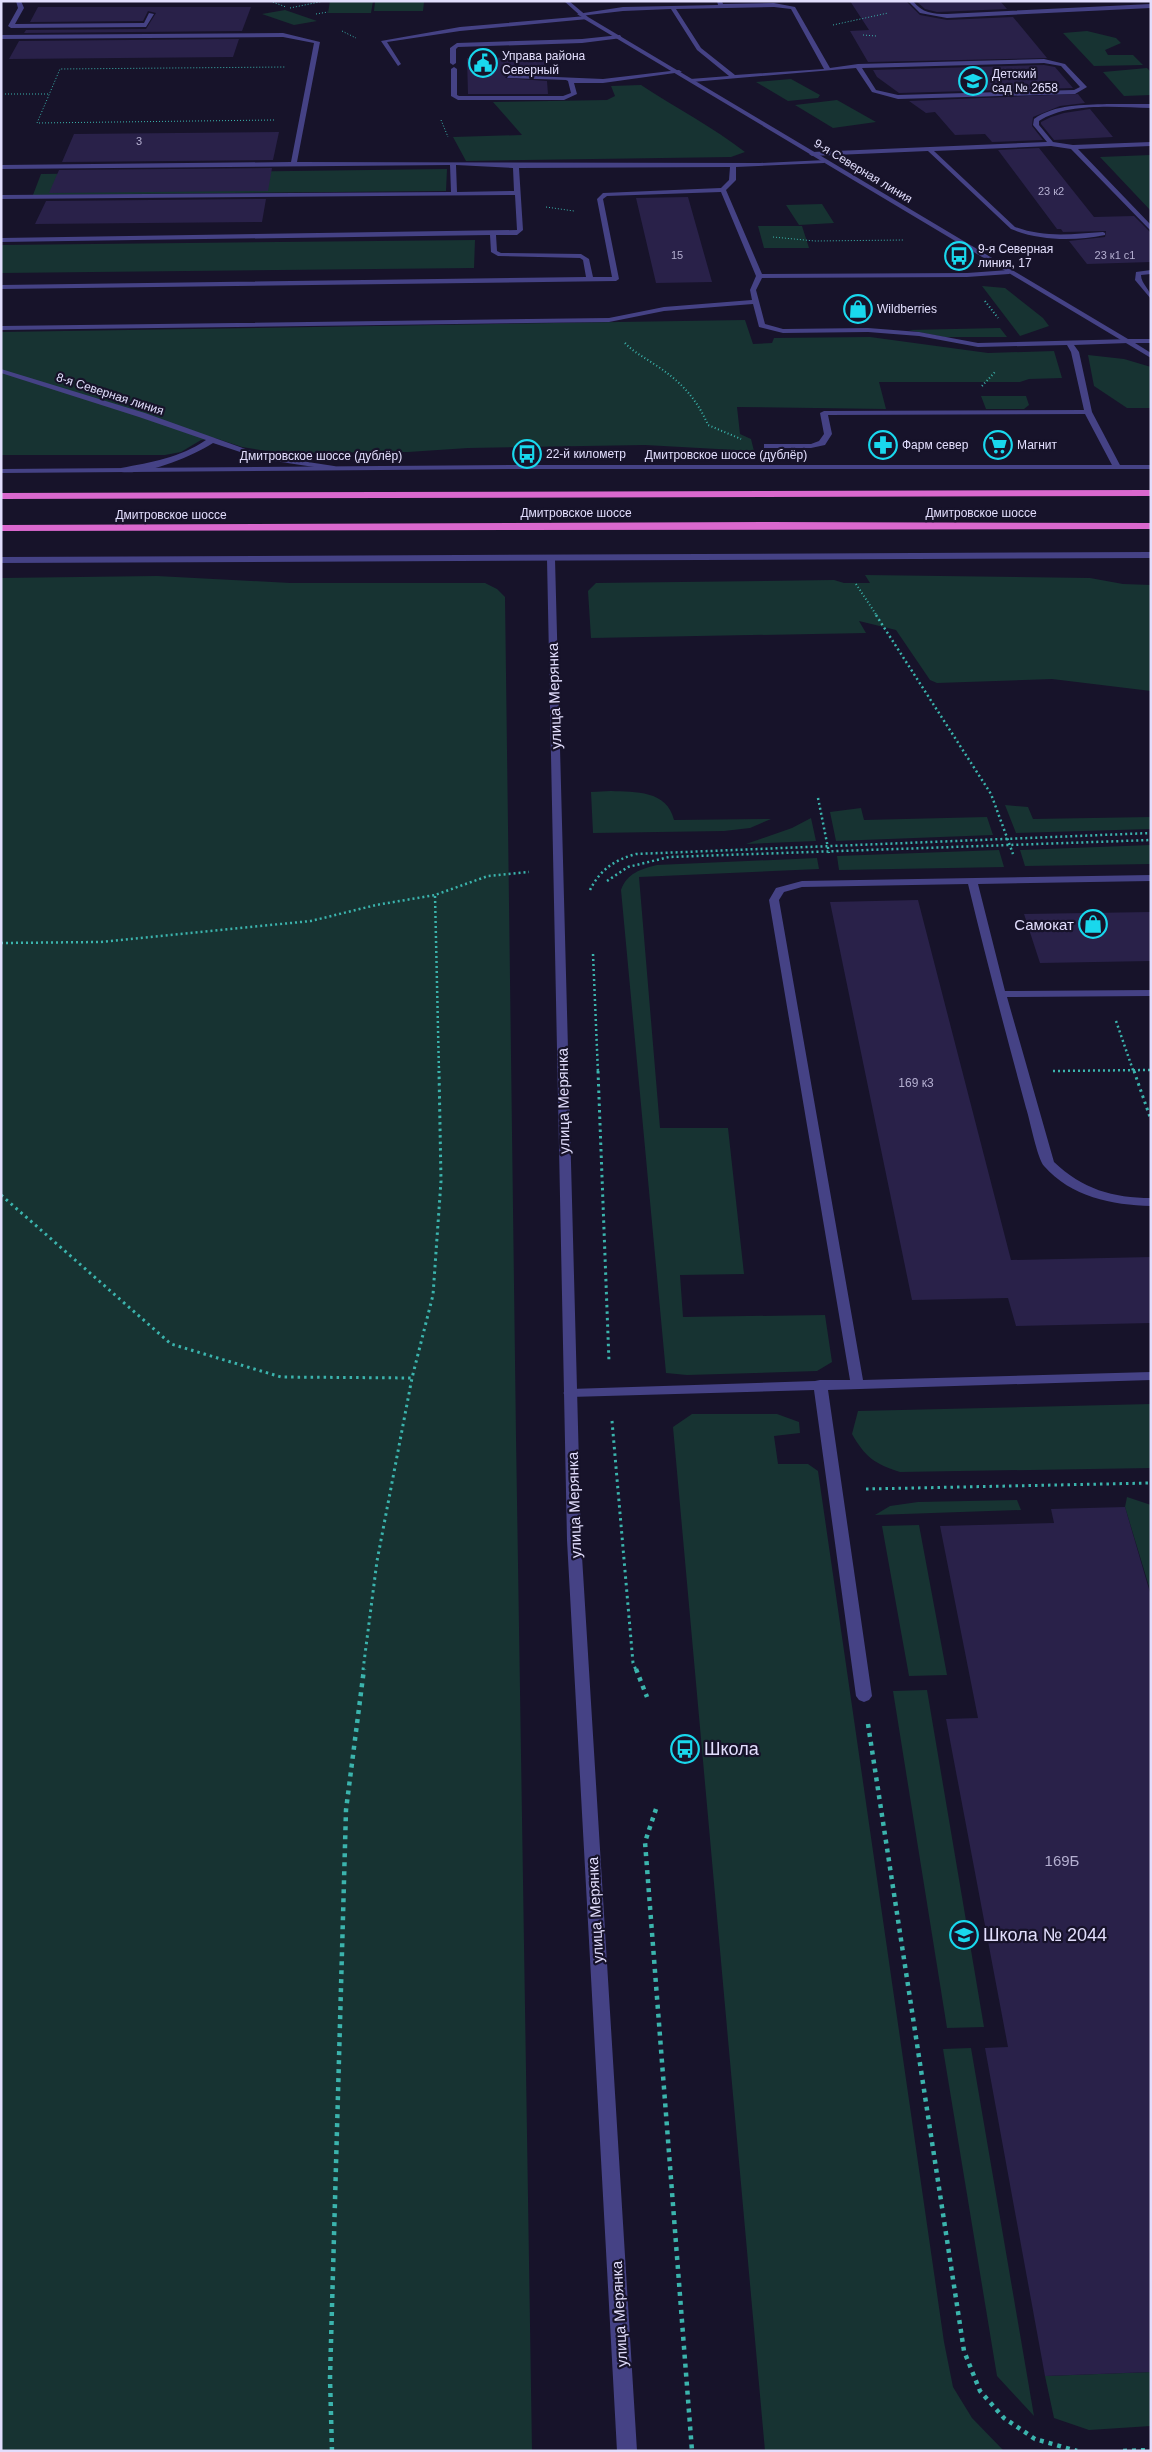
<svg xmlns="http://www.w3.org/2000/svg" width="1152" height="2452" font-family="Helvetica,sans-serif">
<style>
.green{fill:#173332}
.building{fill:#292149}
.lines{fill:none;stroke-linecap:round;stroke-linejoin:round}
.path-far4{stroke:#3bb4ad;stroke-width:1;stroke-dasharray:1 2;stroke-linecap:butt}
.path-far3{stroke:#3bb4ad;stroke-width:2;stroke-dasharray:1 2.5;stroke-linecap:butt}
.path-far2{stroke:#3bb4ad;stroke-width:2.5;stroke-dasharray:2 3;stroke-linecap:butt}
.path-far1{stroke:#3bb4ad;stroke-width:3;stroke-dasharray:2.5 4;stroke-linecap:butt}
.path{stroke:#3bb4ad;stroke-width:4.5;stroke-dasharray:4 5;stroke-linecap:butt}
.service{fill:#454285;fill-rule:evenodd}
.minor{fill:#454285;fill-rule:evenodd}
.tertiary{fill:#454285;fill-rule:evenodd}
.trunk{fill:#da68ce;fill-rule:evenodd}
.labels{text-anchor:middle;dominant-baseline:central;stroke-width:4.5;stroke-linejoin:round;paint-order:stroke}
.far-number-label{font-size:11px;fill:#b4afd0}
.far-poi-label{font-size:12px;fill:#e2defd;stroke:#17132a;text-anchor:start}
.far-street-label{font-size:12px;fill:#e2defd;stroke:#17132a}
.number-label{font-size:12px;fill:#b4afd0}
.street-label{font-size:15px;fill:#e2defd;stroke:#17132a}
.poi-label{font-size:15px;fill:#e2defd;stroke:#17132a;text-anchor:end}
.near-number-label{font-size:15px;fill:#b4afd0}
.near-poi-label{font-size:18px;fill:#e2defd;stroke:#17132a;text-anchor:start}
</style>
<rect width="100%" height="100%" fill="#17132a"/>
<path class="green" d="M330 1H373L371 13H328Z
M375 2H424L423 11H374Z
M285 10 317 21 294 25 262 14Z
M1087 31 1116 38 1121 43 1105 50 1108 55H1133L1143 65 1094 66 1063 33Z
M1147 68 1151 72V95L1124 96 1103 72Z
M791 79 820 95 818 98 788 101 756 82Z
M641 85C676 108 713 127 745 152L731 157 466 161 453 137 522 135 493 102 607 100 615 96 611 86Z
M837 100 876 122 833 128 795 105Z
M1151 155V211L1100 157Z
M447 169 446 191 33 195 41 174Z
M822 204 834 223 799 225 786 205Z
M758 226H802L809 248H764Z
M475 240 474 268 1 273V245Z
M982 286 1005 288 1043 318 1049 326 1020 336Z
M745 320 753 344 772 343 774 338 870 337 988 353 1054 351 1062 378 1029 379 1020 382H879L886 409 737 407 740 434 751 439 754 451 645 445 468 448 408 452 278 453 242 447 215 438 201 440 181 452 165 455H1V332Z
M1000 328 1007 337H944L908 330Z
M1088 355 1124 359 1151 367V408H1127L1094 386Z
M981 396H1026L1029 405 1024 409H986Z
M865 575 1090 578 1123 584 1151 585V691L1052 679 937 683 930 680 896 630 859 621 866 633 591 638 588 591 596 583 834 580 844 583H870Z
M157 576 290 583H485L497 589 505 597 516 1437 532 2451H1V578Z
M611 791C635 792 667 790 674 820L771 819 750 828 724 831 593 833 591 792Z
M1005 805 1028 807 1033 819 1151 817V829L1016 833Z
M861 808 864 820 987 817 993 835 836 841 830 812Z
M811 818 816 841 746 844 792 828Z
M1151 845V864L1025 866 1020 850Z
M999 850 1004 867 839 870 837 856Z
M817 858 819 869 639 877 660 1128H728L744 1274 680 1275 683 1317 825 1315 832 1362 817 1371 687 1375 666 1373 621 890C627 873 641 869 657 865Z
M1151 1404V1468L900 1472C875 1464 865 1457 852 1434L858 1411Z
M692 1414H777L799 1422 800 1433 774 1436 778 1464H808L818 1471 944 2342 953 2387 972 2418 1004 2451H765L673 1427Z
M1127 1497 1151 1505V1593L1125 1507Z
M1017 1500 1021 1510 875 1515 890 1506 918 1502Z
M919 1525 947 1675 909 1676 882 1526Z
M927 1690 984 2027 947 2028 893 1691Z
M971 2048 1034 2416 997 2376 943 2049Z
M1151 2372V2426L1089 2430 1054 2418 1045 2376Z"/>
<path class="building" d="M850 1H906L920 15 947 20 1013 17 1047 58 868 62 850 31 869 30Z
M916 1H1000L1007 9 937 12 925 9Z
M38 7H251L242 31 24 33 26 30 146 29 156 13 148 11 143 21 30 22Z
M239 39 233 57 9 59 19 41Z
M545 57 546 75 509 73 505 78 547 81 548 94H468L467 58Z
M1044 65 1055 67 1073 88 899 93 877 77 873 70Z
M1078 94 1085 103 1060 106 1033 117 1032 126 1043 140 992 142 985 134 955 135 935 112 926 113 909 101Z
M1090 109 1113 137 1054 140 1041 124V122L1051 117 1064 113Z
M279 132 273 160 62 162 74 134Z
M1039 148 1094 217 1134 216 1151 233V262L1087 264 1069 241 1105 237 1106 231 1063 232 1061 229H1057L998 150Z
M272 168 268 191 49 193 59 170Z
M688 197 712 282 656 283 636 198Z
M266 199 262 222 35 224 46 201Z
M918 900 1011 1260 1151 1257V1323L1016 1326 1008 1298 912 1300 830 902Z
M1151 912V961L1040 963 1024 914Z
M1125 1507 1151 1596V2372L1045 2376 985 2048 1008 2047 946 1719 978 1718 940 1526 1054 1523 1051 1509Z"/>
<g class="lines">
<path class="path-far4" d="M270 1 286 7
M290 8 324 1
M316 14 328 12
M833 25 888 13
M342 31 356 38
M863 35 876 36
M5 94H49
M274 120 37 123 60 69 285 67
M441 120 448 137
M546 207 574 211
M773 237 815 241 904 240"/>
<path class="path-far3" d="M985 301 998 318
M625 343C633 352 644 357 654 364 679 380 696 397 708 425L741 439
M982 386 995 372
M856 584 877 616"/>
<path class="path-far2" d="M876 615 991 794 1013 854
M818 798 829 853
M607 881 628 867 669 857 1151 840
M590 890C600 870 614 860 636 854L1151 833
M1 943 100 942 311 921 376 905 435 895
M593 954 598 1073
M1116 1021 1134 1073
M1053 1071 1151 1070
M439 1073 435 895 488 876 529 872"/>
<path class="path-far1" d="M598 1071 609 1362
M1134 1071 1151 1120
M1 1195 171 1344 281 1377 412 1378
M612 1421 633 1663 636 1670
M866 1489 1151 1483
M363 1670 377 1561 412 1378 433 1295 441 1181 439 1071"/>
<path class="path" d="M636 1669 647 1697
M868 1724 964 2351 980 2391 1004 2418 1035 2439 1077 2451
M656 1809 645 1842 692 2451
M332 2451 330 2378 346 1810 364 1669
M1123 2451 1151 2450"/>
<path class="service" d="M16 1H21L24 8 15 24 144 23 149 13 154 14 146 27 11 28 8 26 18 8Z
M717 1H722L723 4 774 3 795 7 830 68 858 64 1044 59 1065 64 1087 87 1075 94 898 99 872 92 856 68 692 82 690 79 729 76 697 50 671 9 623 11 580 16 577 14 623 7 718 5ZM774 7 791 9 824 69 735 75 701 48 676 9ZM1044 63 1061 66 1080 87 1074 90 898 95 876 90 862 68Z
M908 1H913C922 13 933 14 947 14L1151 4V8L947 18 920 13Z
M586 16 588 19 460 31 387 42 401 64 398 66 381 41 460 27Z
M283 33 320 42 297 162 760 163 826 160 824 163 736 167V180L726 190 762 274 967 273 1009 270 1012 272 1009 274 967 277 762 278 756 290 765 324 783 329 868 328 919 332 978 343 1131 339V343H1128L1074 345 1079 352 1092 412 1121 467 1117 469 1113 467 1085 414 828 415 832 434 825 445 811 448H764V444H811L819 441 824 434 820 413 824 411 1084 410 1071 352 1067 345 978 347 919 336 868 332 783 333 759 327 753 304 664 311 609 322 1 330V326L609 318 664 307 752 300 750 290 756 276 721 192 607 196 603 199 619 279 616 281 1 289V285L586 277 583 260 580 258 498 256 491 252 490 235 1 242V238L517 230 515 195 1 199V195L451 192 450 165 1 169V165L291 162 314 43 283 37 1 39V35ZM456 165 513 168 514 191 457 192ZM730 167 729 180 721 188 603 193 597 199 612 277H593L589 259 581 254 501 253 497 251 496 235H517L523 230 519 168Z
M620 35 622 38 582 43 458 47 456 49V63L453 65 450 63V48L457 43 582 39Z
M454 67 457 69V95L459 96H563L571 93 568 81 566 80 507 78 509 75 603 79 679 70 682 72 603 83H574L577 94 564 100H458L451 96V69Z
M1107 104H1151V108C1118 107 1067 102 1039 121V125L1053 142 1073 145 1151 142V146L1078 149 1151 225V231L1071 149 1051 146 934 151 1015 227C1044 238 1073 234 1103 232L1105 233V235C1075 241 1040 241 1011 229L928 151 812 156 809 154 812 152 1047 142 1033 125 1034 119C1055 104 1083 105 1107 104Z
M1151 270V274L1141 275C1141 284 1151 289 1151 299L1135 280 1136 272Z
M1151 875V881L978 884 1005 991 1151 990V996L1007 997 1054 1162C1082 1189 1113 1198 1151 1198V1206C1112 1205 1071 1197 1044 1166 1037 1158 1030 1120 1026 1108 1006 1034 986 959 968 884L802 887 784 892 779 900 863 1380 1151 1372V1380L828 1390 872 1696 869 1700 864 1702 859 1700 856 1696 814 1390 570 1397 563 1393 570 1389 815 1381 820 1380H850L769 900 776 888 802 881Z"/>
<path class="minor" d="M564 1H569L588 17 1128 339H1151V343H1135L1151 353V358L584 19Z
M1 369 145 413 262 455 334 466 338 468 334 470 261 459 213 443C191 457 147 475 121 472V468C152 462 179 458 206 440L139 417 1 373Z
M551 556 555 559 581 1540 637 2451H617L567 1540 547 559Z"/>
<path class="tertiary" d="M517 465H1151V469H517L1 473V469Z
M1151 552V558L1 563V557Z"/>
<path class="trunk" d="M1151 490V496L1 499V493Z
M767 522 1151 523V529L1 531V525Z"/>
</g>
<defs>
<symbol id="civic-ring" viewBox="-11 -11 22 22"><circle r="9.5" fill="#17132a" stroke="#19d8ed" stroke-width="1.5"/><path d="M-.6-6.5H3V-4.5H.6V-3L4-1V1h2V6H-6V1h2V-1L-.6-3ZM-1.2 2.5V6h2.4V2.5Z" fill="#19d8ed"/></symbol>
<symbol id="school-ring" viewBox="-11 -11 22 22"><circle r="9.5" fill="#17132a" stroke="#19d8ed" stroke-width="1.5"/><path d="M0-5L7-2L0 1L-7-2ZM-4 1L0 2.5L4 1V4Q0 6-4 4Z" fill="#19d8ed"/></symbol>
<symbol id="bus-ring" viewBox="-11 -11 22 22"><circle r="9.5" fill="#17132a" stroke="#19d8ed" stroke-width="1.5"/><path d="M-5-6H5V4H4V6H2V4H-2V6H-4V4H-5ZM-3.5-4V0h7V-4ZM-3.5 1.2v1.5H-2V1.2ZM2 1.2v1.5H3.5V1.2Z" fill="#19d8ed"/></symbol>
<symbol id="shop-ring" viewBox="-11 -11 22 22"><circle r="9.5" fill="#17132a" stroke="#19d8ed" stroke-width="1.5"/><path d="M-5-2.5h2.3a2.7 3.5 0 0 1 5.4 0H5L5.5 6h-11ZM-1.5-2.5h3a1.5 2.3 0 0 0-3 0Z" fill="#19d8ed"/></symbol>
<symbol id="pharmacy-ring" viewBox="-11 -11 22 22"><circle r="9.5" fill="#17132a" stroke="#19d8ed" stroke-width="1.5"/><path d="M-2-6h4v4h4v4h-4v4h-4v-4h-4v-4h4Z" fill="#19d8ed"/></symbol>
<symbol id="supermarket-ring" viewBox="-11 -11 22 22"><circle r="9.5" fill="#17132a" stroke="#19d8ed" stroke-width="1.5"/><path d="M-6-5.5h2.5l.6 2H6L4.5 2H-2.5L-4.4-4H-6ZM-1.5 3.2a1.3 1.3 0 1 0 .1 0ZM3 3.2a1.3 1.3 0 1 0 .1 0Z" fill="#19d8ed"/></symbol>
</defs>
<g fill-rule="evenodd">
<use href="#civic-ring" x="467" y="47" width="32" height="32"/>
<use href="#school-ring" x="957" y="65" width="32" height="32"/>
<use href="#bus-ring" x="943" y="240" width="32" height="32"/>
<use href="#shop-ring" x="842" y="293" width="32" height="32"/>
<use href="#pharmacy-ring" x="867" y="429" width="32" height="32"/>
<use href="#supermarket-ring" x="982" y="429" width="32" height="32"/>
<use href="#bus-ring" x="511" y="438" width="32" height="32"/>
<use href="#shop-ring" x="1077" y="908" width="32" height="32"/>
<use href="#bus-ring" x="669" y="1733" width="32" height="32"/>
<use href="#school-ring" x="948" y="1919" width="32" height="32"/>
</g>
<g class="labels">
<g class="far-number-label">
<text x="139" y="141">3</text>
<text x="1051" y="191">23 к2</text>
<text x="677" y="255">15</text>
<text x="1115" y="255">23 к1 с1</text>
</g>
<g class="far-poi-label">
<text x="502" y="56">Управа района<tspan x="502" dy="14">Северный</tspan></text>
<text x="992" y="74">Детский<tspan x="992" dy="14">сад № 2658</tspan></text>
<text x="978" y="249">9-я Северная<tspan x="978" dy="14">линия, 17</tspan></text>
<text x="877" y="309">Wildberries</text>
<text x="902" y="445">Фарм север</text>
<text x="1017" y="445">Магнит</text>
<text x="546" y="454">22-й километр</text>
</g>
<g class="far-street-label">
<text transform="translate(863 171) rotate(31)">9-я Северная линия</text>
<text transform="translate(110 394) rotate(18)">8-я Северная линия</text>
<text x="726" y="455">Дмитровское шоссе (дублёр)</text>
<text x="321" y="456">Дмитровское шоссе (дублёр)</text>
<text x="576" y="513">Дмитровское шоссе</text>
<text x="981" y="513">Дмитровское шоссе</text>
<text x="171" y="515">Дмитровское шоссе</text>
</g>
<g class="number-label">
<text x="916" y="1083">169 к3</text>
</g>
<g class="street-label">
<text transform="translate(554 696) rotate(-92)">улица Мерянка</text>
<text transform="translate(563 1101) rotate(-91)">улица Мерянка</text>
<text transform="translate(574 1505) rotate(-92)">улица Мерянка</text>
<text transform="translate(595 1910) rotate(-93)">улица Мерянка</text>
<text transform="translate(619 2314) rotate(-93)">улица Мерянка</text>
</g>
<g class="poi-label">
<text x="1074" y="924">Самокат</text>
</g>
<g class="near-number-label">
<text x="1062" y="1860">169Б</text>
</g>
<g class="near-poi-label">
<text x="704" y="1749">Школа</text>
<text x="983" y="1935">Школа № 2044</text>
</g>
</g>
<rect width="1152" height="2452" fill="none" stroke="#e2defd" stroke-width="5"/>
</svg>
